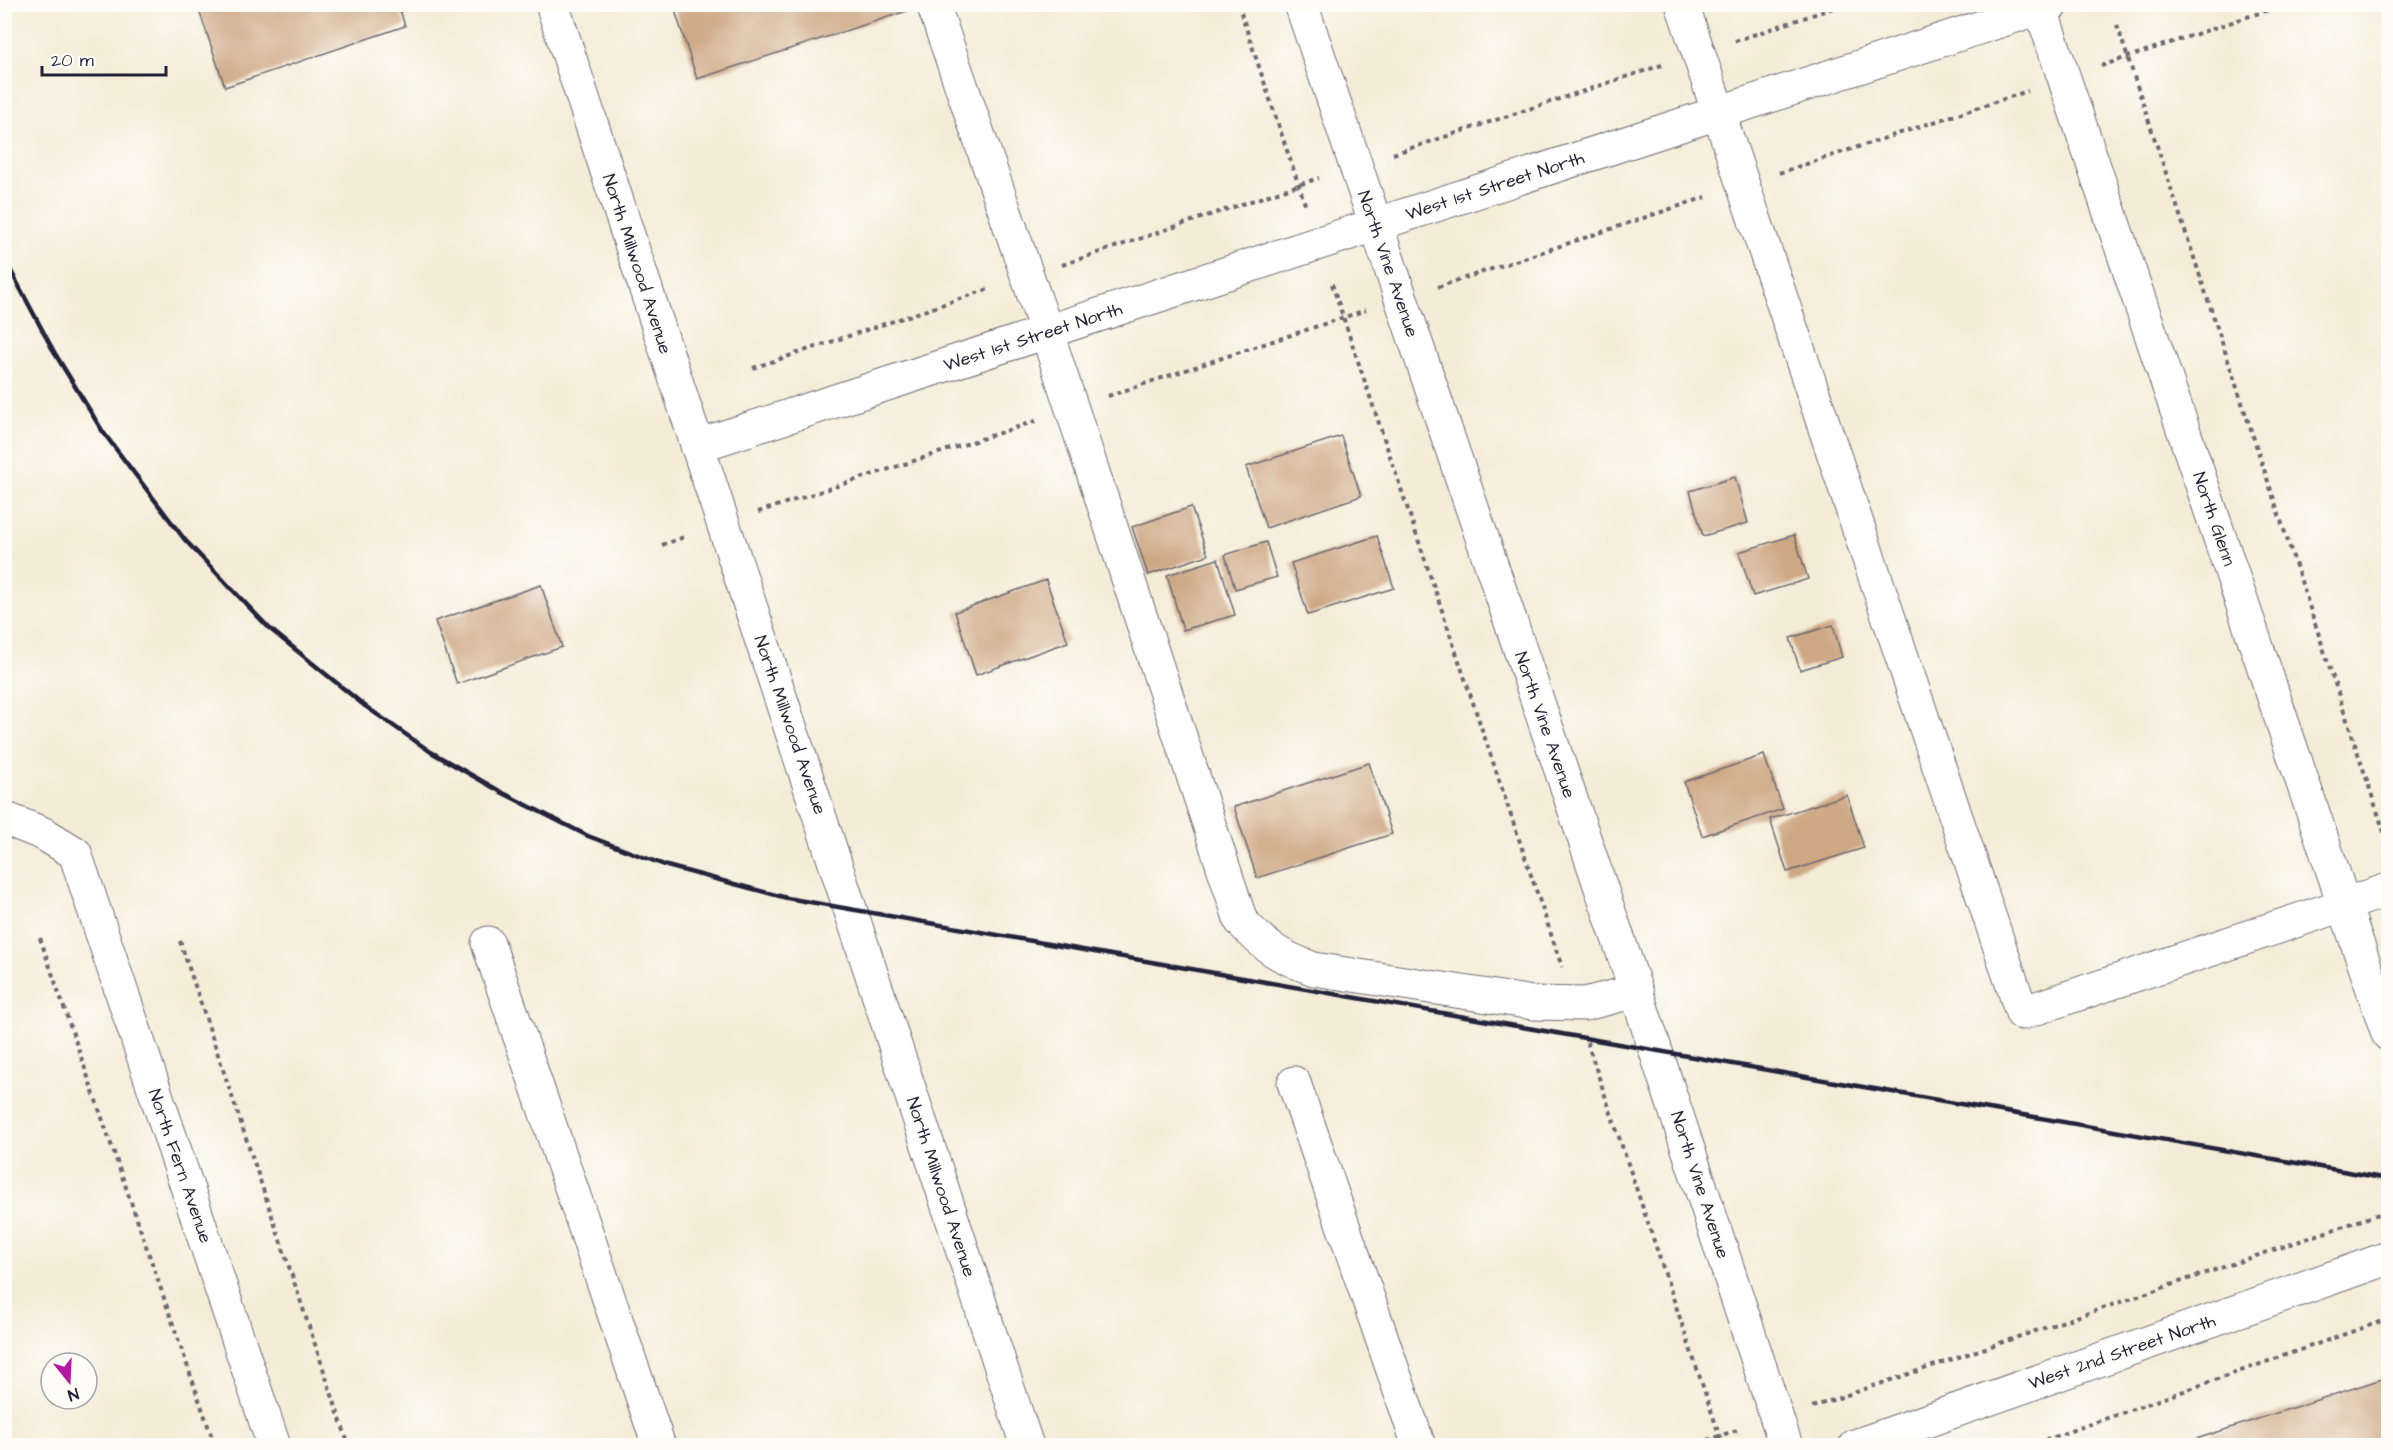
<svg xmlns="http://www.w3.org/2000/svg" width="2393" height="1450" font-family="'Architects Daughter',sans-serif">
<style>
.building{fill:#cea783}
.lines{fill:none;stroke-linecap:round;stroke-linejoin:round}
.minor-casing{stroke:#6c6972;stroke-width:35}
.path{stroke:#6c6972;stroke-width:4;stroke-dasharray:4.5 4.5;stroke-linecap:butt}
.minor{stroke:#fff;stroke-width:33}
.rail{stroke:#22223b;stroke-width:4.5}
.labels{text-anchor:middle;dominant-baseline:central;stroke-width:4.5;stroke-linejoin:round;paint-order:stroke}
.street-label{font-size:18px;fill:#22223b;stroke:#fdfcf7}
</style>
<rect width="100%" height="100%" fill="#fdfcf7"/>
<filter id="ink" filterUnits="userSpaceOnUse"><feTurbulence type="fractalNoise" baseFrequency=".0167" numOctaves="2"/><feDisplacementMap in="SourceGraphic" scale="12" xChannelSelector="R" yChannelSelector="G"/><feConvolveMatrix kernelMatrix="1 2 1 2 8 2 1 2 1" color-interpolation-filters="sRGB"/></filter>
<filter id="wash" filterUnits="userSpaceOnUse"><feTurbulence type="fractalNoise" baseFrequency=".008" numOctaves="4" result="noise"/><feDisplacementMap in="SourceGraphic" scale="24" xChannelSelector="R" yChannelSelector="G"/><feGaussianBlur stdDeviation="1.35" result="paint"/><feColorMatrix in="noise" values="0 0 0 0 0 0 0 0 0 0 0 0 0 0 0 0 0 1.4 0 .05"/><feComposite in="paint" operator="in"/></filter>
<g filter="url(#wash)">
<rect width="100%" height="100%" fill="#f4ecd7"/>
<g id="blocks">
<path class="building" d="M197 4H398L405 26 225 87Z
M673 4H912L913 9 697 79Z
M1341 436 1361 496 1266 528 1246 467Z
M1735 477 1748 523 1703 536 1690 491Z
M1191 507 1208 555 1148 575 1132 527Z
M1794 535 1808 579 1753 596 1739 552Z
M1377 536 1394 588 1308 615 1291 563Z
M1266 542 1277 577 1235 589 1225 555Z
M1218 559 1235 615 1183 630 1167 575Z
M1046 580 1068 642 976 675 955 612Z
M541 585 562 647 457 684 435 621Z
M1833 625 1842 657 1800 670 1790 638Z
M1764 755 1783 809 1702 836 1684 782Z
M1369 763 1392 834 1257 878 1234 807Z
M1847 795 1864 848 1787 872 1770 819Z
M2388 1377V1446H2198L2196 1439Z"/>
</g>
</g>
<g filter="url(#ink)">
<use href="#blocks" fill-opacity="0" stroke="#6c6972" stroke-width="1.5"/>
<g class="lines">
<defs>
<path id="minor" d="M552 4 1027 1446
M933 4 1047 333 1241 921C1265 947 1280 957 1314 969L1533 1003 1585 1004 1636 991
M1301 4 1636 991 1786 1446
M1682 4 2022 1013 2388 890
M2039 4 2388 1034
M697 446 2052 4
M4 818 44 834 75 853 274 1446
M488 943 659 1446
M1294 1083 1419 1446
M1855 1446 2388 1258"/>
</defs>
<use href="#minor" class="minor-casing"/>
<path class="path" d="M1238 4 1306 207
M2117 25 2388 844
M1735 41 1845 4
M2101 66 2286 4
M1393 154 1662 65
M1779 173 2028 91
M1062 265 1319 178
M1332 284 1562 967
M1438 287 1706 197
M753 368 992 288
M1108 396 1366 310
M758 512 1036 421
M662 545 687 536
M40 938 215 1446
M180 941 349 1446
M1587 1042 1723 1446
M1812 1407 2388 1211
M1690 1446 1740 1429
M2028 1446 2388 1319"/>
<use href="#minor" class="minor"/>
<path class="rail" d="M4 258 54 352 103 432 185 540 269 628 365 706 431 752 503 793 588 836 667 866 787 898 2388 1179"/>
</g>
</g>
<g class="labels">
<g class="street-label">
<text transform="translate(1495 186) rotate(-18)">West 1st Street North</text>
<text transform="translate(637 264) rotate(72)">North Millwood Avenue</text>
<text transform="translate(1388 264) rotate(71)">North Vine Avenue</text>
<text transform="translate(1033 337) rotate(-18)">West 1st Street North</text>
<text transform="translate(2214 519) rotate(71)">North Glenn</text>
<text transform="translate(790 725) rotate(71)">North Millwood Avenue</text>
<text transform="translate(1545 725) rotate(71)">North Vine Avenue</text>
<text transform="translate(180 1166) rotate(71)">North Fern Avenue</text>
<text transform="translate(1700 1185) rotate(72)">North Vine Avenue</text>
<text transform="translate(941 1187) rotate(72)">North Millwood Avenue</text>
<text transform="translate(2122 1352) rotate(-19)">West 2nd Street North</text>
</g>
</g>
<rect width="2393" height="1450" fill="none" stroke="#fdfcf7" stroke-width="24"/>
<g transform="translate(69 1381) rotate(162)"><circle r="28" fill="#fdfcf7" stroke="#a5a5ac" stroke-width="1.5"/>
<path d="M0-4.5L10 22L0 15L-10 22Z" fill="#b5179e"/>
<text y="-9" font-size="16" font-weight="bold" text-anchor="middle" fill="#22223b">N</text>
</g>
<path d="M42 66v9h124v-9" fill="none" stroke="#22223b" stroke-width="3"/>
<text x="51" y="66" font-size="18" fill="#22223b" stroke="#fdfcf7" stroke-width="4.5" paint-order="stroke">20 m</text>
</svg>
